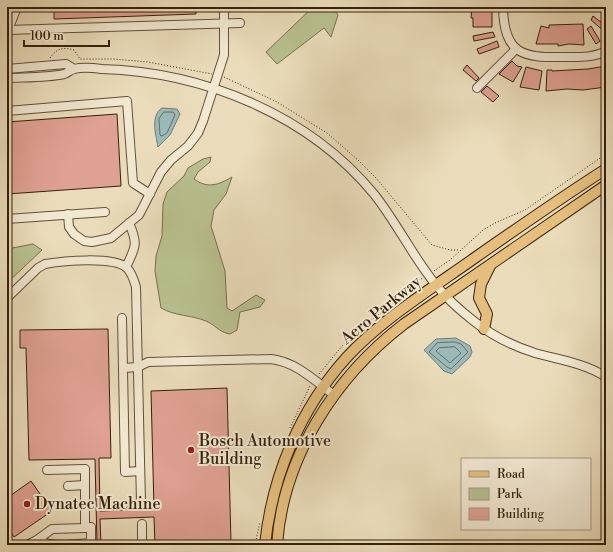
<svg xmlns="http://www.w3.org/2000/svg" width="613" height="552" font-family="'Libre Bodoni',serif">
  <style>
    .green { fill: #b8c08f; stroke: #76704e }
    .water { fill: #9bb9b9; stroke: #727c74 }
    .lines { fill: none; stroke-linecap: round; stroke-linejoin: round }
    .shore { stroke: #686d63; stroke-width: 1 }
    .building { fill: #dfa192; stroke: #34210d }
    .minor-casing { stroke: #625038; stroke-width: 10 }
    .major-casing { stroke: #34210d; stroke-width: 12 }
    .path { stroke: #34210d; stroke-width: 1; stroke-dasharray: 1 2; stroke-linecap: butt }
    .minor { stroke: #f1e8d2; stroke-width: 8 }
    .major { stroke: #e5be7d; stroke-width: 10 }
    .poi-dot { fill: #8f2418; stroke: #f1e8d2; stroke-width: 1.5 }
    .labels { text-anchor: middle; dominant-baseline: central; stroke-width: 4; stroke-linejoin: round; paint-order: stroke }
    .street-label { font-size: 16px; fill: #34210d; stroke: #f1e8d2 }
    .poi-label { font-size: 16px; fill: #34210d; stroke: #f1e8d2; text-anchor: start }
  </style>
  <rect width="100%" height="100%" fill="#eadcba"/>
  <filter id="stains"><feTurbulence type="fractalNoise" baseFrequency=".005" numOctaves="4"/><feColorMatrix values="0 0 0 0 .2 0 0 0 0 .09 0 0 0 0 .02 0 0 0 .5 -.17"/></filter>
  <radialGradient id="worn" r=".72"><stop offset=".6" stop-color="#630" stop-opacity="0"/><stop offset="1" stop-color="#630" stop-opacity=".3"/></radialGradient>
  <g class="green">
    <path d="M313 7H332L338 15 331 37 324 28 277 64 266 52Z"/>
    <path d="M211 157 210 162 198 172 194 179C208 189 218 185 232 177L226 194 214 210 211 226 225 271 227 308 232 311 256 295 265 300 260 307 240 312 237 330 230 334C218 332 216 325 206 321 191 315 175 316 161 308L155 271 156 256 162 236 163 204 167 192 184 176 188 168 203 159Z"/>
    <path d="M33 244 42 250 7 283V249Z"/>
  </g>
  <g class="water">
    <path d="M162 108 177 109 180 114 170 135 158 147C156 135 150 116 162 108Z"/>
    <path d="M456 338 470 346 472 352 470 357 452 374 444 371 424 350 436 339Z"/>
  </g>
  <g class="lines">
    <g class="shore">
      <path d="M164 112H173L175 115 167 133 162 136 160 135 159 119Z"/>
      <path d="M455 342 461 344 468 352 451 369 447 367 429 352 437 343Z"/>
      <path d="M455 347 461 353 450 363 436 351 439 348Z"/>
    </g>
  </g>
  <g class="building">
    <path d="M54 7H196V14L54 19Z"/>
    <path d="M472 7H492V27H473V18H471Z"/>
    <path d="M593 16 606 26V33L591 20Z"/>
    <path d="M583 24 584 45 569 44 558 46V44H536L541 26 549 28V25Z"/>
    <path d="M591 26 600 41 596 44 587 29Z"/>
    <path d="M493 32 495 37 474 41 473 36Z"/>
    <path d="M497 41 499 47 479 54 477 49Z"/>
    <path d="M512 61 517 66 522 67 513 82 499 74Z"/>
    <path d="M467 65 479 78 476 81 463 70Z"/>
    <path d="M606 66V87L583 90 567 89 546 91 547 70H552V71L588 69Z"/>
    <path d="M526 67 542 71 539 90 520 87Z"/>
    <path d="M487 86 499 96 493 102 481 92Z"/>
    <path d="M117 114 121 186 7 194V122Z"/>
    <path d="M108 329 111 458H99L100 511 154 509 151 391 227 388 231 543 155 545 154 517 100 519 101 545H97L95 459 29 460 26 348H20V330Z"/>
    <path d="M31 481 52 511 14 537 7 527V498Z"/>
  </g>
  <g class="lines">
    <defs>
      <g id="minor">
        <path d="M503 7C504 54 522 58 564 57 579 57 593 58 606 51"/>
        <path d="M7 30 240 23"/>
        <path d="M8 30 17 7"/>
        <path d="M7 69 66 64 74 69"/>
        <path d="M7 78C25 77 46 78 64 74 68 73 70 70 74 69 82 67 94 68 102 69 203 72 308 114 374 194 397 223 413 257 436 285 447 299 462 312 475 322 494 337 513 346 535 353 560 360 584 363 606 377"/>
        <path d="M477 88 516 49"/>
        <path d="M7 111 127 101 133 183 150 194"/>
        <path d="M68 214 69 227 74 234 84 241 92 242 111 238 139 215 161 172 171 160 188 146 198 133 203 121 224 55V7"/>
        <path d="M7 219 105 212"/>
        <path d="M126 267C136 247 138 243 129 223"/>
        <path d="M7 298 38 268 45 264C62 261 114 256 127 268 132 273 134 280 136 287L141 503"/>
        <path d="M122 318 125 472 140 471"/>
        <path d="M123 368 138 367 148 362 271 359C296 362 314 380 334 395"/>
        <path d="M68 486 85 485"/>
        <path d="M37 540C52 548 74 544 91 543V527L85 528"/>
        <path d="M27 545 37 540 52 529 85 528V469L47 470"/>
        <path d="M142 545V524"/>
      </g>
      <g id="major">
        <path d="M484 329 487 314 479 298 481 284 490 266"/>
        <path d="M265 545C272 476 300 409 347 357 382 319 434 287 476 257 519 227 562 197 606 169"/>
        <path d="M277 545C283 457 335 377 404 324L606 185"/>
      </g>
    </defs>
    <use href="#minor" class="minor-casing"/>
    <use href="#major" class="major-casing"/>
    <g class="path">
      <path d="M50 58C57 48 63 47 74 50L80 59H113L148 62 212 74"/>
      <path d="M224 77 277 102 327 133 358 160 376 178 432 245 450 250H460"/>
      <path d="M434 271 450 260 483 230 497 222 525 210 606 154"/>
      <path d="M319 374 342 346 362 327 402 297 411 284 423 278"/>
      <path d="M290 428 310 386"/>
      <path d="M255 545 260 522"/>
    </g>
    <use href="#minor" class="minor"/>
    <use href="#major" class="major"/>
  </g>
  <g class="poi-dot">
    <circle cx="191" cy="450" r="4"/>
    <circle cx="27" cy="504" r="4"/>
  </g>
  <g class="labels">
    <g class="street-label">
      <text transform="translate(381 310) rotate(-39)">Aero Parkway</text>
    </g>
    <g class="poi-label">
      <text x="199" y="441">Bosch Automotive<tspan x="199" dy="18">Building</tspan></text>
      <text x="35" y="504">Dynatec Machine</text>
    </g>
  </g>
  <rect width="613" height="552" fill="none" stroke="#eadcba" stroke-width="24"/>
  <rect x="8" y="8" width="597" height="536" fill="none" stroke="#34210d" stroke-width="2"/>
  <rect x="12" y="12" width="589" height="528" fill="none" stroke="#34210d"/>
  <rect x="461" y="458" width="130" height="72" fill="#f1e8d2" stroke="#a59883"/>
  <rect x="469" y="471" width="20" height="6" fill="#e5be7d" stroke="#a59883"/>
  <text x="497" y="478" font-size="12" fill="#34210d">Road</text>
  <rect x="469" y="488" width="20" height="12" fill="#b8c08f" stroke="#a59883"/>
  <text x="497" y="498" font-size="12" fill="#34210d">Park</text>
  <rect x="469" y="508" width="20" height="12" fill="#dfa192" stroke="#a59883"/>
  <text x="497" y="518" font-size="12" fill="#34210d">Building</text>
  <path d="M24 40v6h85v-6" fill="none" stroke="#34210d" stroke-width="2"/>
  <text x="30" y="40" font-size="12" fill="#34210d" stroke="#f1e8d2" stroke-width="3" paint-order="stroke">100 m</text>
  <rect width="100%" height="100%" filter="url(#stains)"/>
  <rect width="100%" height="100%" fill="url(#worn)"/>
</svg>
